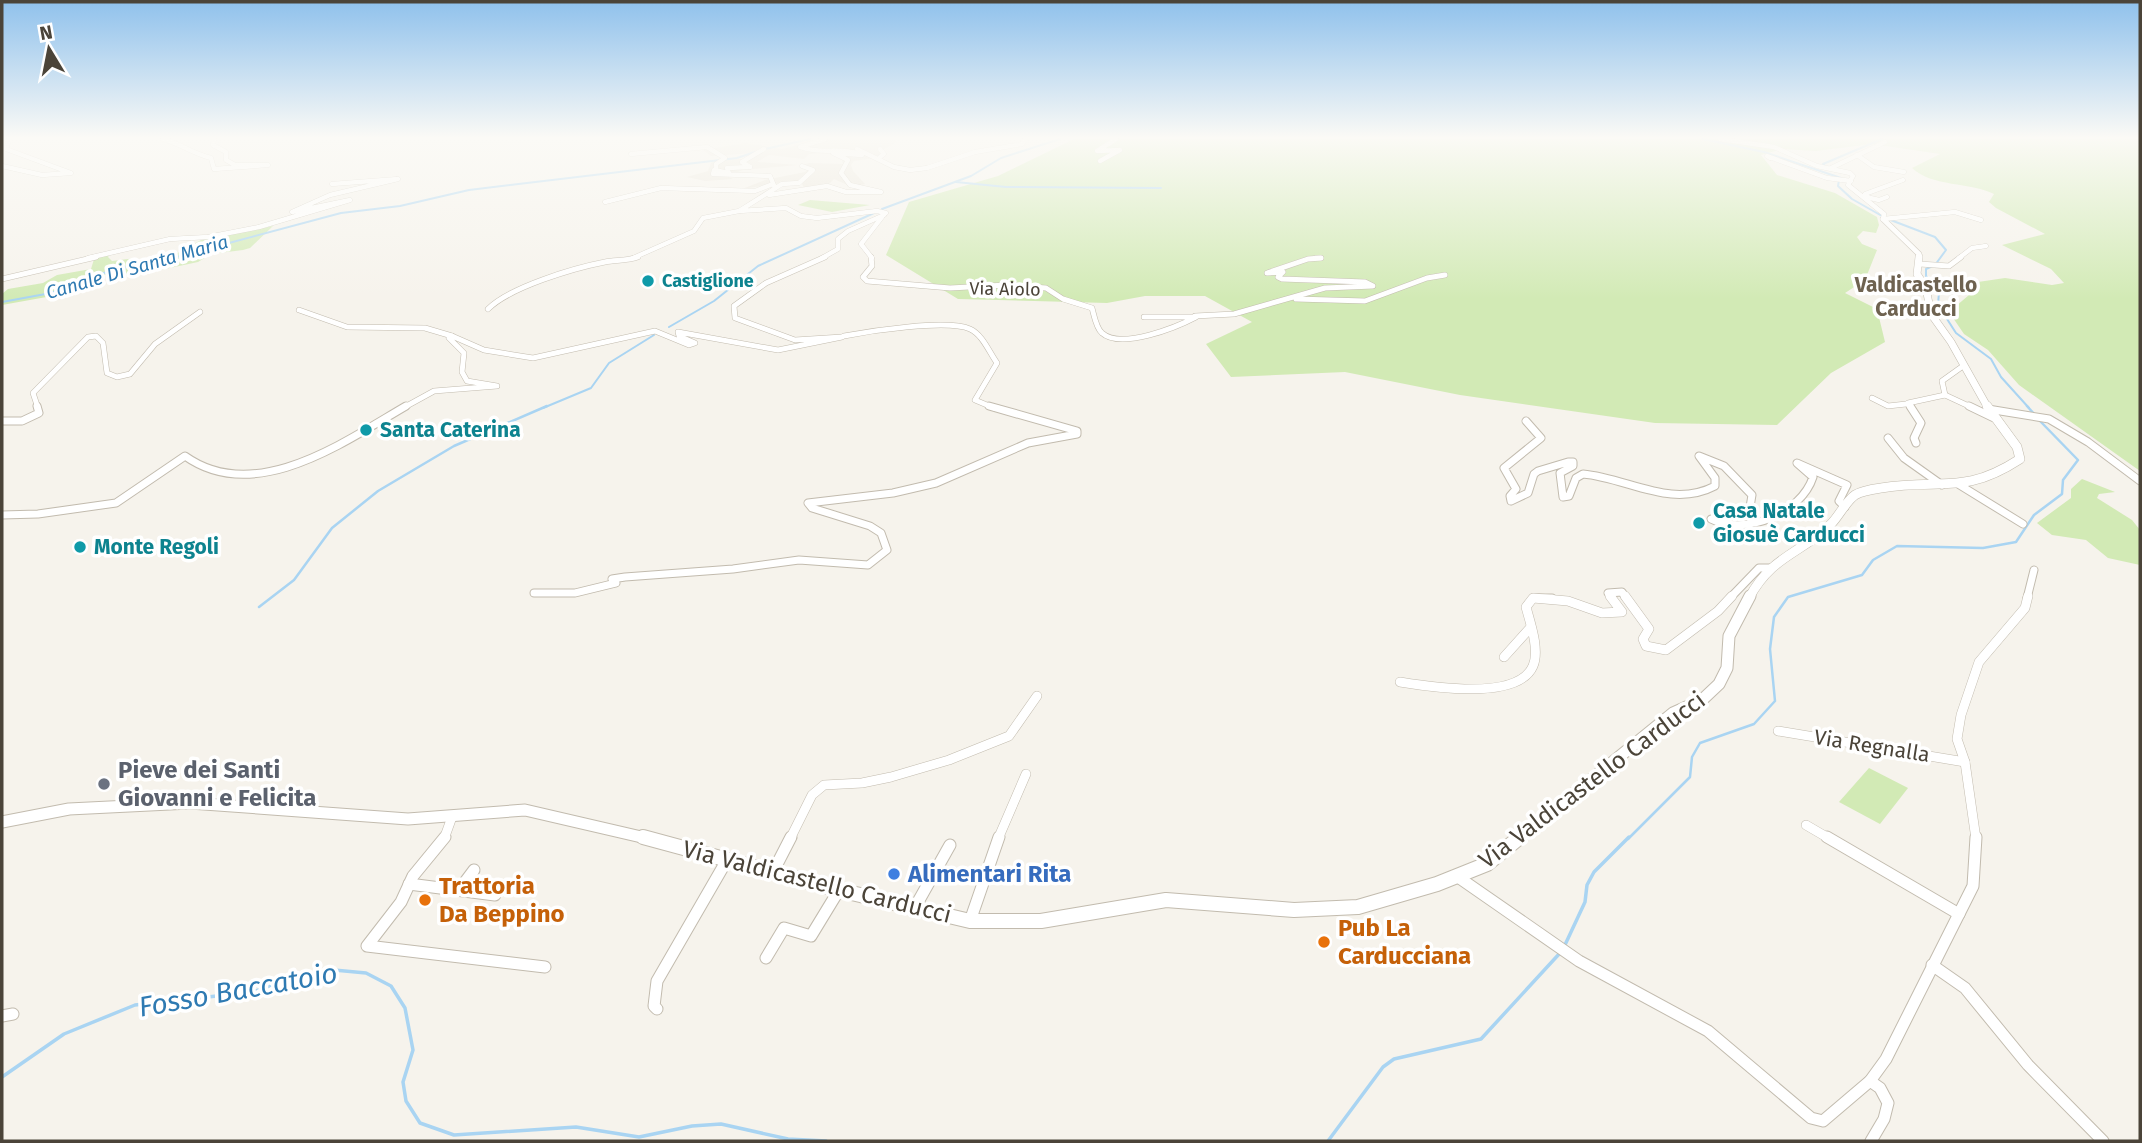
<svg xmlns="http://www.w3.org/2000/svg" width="2142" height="1143" font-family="'Fira Sans',sans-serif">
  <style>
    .residential { fill: #eae5da }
    .green { fill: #d2eab5 }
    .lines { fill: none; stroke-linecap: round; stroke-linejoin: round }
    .stream-far2 { stroke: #a9d4f2; stroke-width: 2 }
    .stream-far1 { stroke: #a9d4f2; stroke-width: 2.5 }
    .stream { stroke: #a9d4f2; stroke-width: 3.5 }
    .minor-far4-casing { stroke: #c2bbae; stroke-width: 5 }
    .minor-far3-casing { stroke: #c2bbae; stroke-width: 6 }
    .minor-far2-casing { stroke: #c2bbae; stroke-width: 9 }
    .minor-far1-casing { stroke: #c2bbae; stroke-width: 10 }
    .minor-casing { stroke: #c2bbae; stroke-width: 13 }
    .tertiary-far4-casing { stroke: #c2bbae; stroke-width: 6 }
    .tertiary-far3-casing { stroke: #c2bbae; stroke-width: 8 }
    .tertiary-far2-casing { stroke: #c2bbae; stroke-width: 10 }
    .tertiary-far1-casing { stroke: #c2bbae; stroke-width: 13 }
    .tertiary-casing { stroke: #c2bbae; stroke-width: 16 }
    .minor-far4 { stroke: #fff; stroke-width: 4.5 }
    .minor-far3 { stroke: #fff; stroke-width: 5 }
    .minor-far2 { stroke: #fff; stroke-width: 7 }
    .minor-far1 { stroke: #fff; stroke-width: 9 }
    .minor { stroke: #fff; stroke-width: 11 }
    .tertiary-far4 { stroke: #fff; stroke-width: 5 }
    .tertiary-far3 { stroke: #fff; stroke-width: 7 }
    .tertiary-far2 { stroke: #fff; stroke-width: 9 }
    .tertiary-far1 { stroke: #fff; stroke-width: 11 }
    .tertiary { stroke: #fff; stroke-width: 14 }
    .culture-dot { fill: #0f9aa8; stroke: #fff; stroke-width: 2.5 }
    .worship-dot { fill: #6b7280; stroke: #fff; stroke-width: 2.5 }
    .shop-dot { fill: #3f7fe0; stroke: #fff; stroke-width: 2.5 }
    .food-dot { fill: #e8710a; stroke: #fff; stroke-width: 2.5 }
    .labels { text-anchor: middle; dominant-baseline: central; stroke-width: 7; stroke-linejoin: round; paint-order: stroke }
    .far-culture-label { font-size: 18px; font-weight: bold; fill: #0d838f; stroke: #fff; text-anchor: start }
    .far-street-label { font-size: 18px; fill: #4b4439; stroke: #fff }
    .far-water-label { font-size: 19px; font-style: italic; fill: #2e7ab2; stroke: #fff }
    .far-quarter-label { font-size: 21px; font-weight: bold; fill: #6e6250; stroke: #fff }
    .culture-label { font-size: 21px; font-weight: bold; fill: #0d838f; stroke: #fff; text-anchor: start }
    .street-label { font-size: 21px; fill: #4b4439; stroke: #fff }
    .near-worship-label { font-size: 24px; font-weight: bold; fill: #5b616d; stroke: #fff; text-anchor: start }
    .near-street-label { font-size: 24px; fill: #4b4439; stroke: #fff }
    .near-shop-label { font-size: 24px; font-weight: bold; fill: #366cbe; stroke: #fff; text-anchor: start }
    .near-food-label { font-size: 24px; font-weight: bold; fill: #c56008; stroke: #fff; text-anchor: start }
    .near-water-label { font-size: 28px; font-style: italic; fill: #2e7ab2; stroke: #fff }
  </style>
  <rect width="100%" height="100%" fill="#f6f3ec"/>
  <path class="residential" d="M820 139H893L896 142 883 150 887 154 883 157 854 161 851 165 853 171 865 184 852 187 834 179 829 184 804 189 802 183 788 182 742 189 765 180 805 172 809 169 802 165 809 163 843 164 841 156 829 153 809 154 804 159 769 155 757 162 798 165 743 170 727 176 733 179 705 181 687 177 708 171 711 163 718 159H744L753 153 711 156 703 150 745 143 782 149Z"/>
  <g class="green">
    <path d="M1074 139H2140V471L2019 385 1988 350 1964 334 1949 312 1969 295 1978 282 2005 278 2052 285 2064 283 2051 269 2002 245 2045 234 1996 208 1989 202 1994 194C1970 182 1932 187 1912 168L1940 154 1872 144 1816 151 1783 149 1761 155 1777 175 1835 193 1877 217 1879 225 1876 233 1863 231 1857 237 1862 244 1877 250 1865 280 1845 293 1877 309 1885 342 1831 373 1777 425 1655 423 1460 395 1345 372 1231 377 1206 344 1252 322 1205 296H1145L1107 303 958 299 886 255 909 202 998 176Z"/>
    <path d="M810 200 870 205 832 212 798 205Z"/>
    <path d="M273 226 250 248 243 250 211 254 198 262 132 276 105 275 72 283 87 285 80 291 2 305V294L8 289 43 283 57 275 91 269 95 256 111 253 108 257 112 261 136 258 140 262 172 256 201 240Z"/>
    <path d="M2082 479 2115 492 2099 494 2097 498 2132 520 2140 530V565L2108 558 2086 540 2052 535 2037 523 2071 498V489Z"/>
    <path d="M1869 768 1908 788 1880 824 1839 802Z"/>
  </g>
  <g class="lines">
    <g class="stream-far2">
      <path d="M1703 139 1764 152 1841 178"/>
      <path d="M765 149 810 139"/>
      <path d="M1826 167 1823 164 1882 139"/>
      <path d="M1839 180 1838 186 1852 199 1882 216"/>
      <path d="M956 182 1006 187 1161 188"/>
      <path d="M882 209 971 176 1001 158 1060 139"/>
      <path d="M1888 219 1935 237 1946 250 1935 265 1926 269V276L1939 292 1938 305 1956 333 1991 359 2001 377 2029 408"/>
      <path d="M2 302 51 293 112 270 173 258 341 213 400 206 469 190 737 158 755 152"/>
      <path d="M669 327 714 301 758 266 874 213"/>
      <path d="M543 408 591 388 609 363 654 335"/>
    </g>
    <g class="stream-far1">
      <path d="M2027 406 2036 416"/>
      <path d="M259 607 294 580 332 528 378 491 454 446 547 406"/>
      <path d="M1628 839 1690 777 1692 757 1700 743 1754 724 1775 701 1770 649 1774 617 1788 597 1862 575 1873 560 1897 546 1983 548 2016 542 2034 515 2062 494 2063 480 2078 460 2040 421"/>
    </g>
    <g class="stream">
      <path d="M1564 947 1585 902 1587 885 1594 872 1629 837"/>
      <path d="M2 1077 64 1034 135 1005 253 992 297 976 334 970 366 973 391 986 405 1008 413 1050 403 1082 406 1101 420 1123 454 1135 576 1127 639 1137 692 1126 721 1124 788 1139 826 1141"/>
      <path d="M1328 1141 1383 1067 1394 1059 1481 1039 1560 953"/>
    </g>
    <defs>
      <g id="minor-far4">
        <path d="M163 139C181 144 192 153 211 158L214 169 268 165H235L226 160V152L213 145 214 139"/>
        <path d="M1720 139 1774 147 1817 166 1850 173 1853 176 1848 185 1884 214 1883 219 1955 212 1981 220"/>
        <path d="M857 149 894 167 910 170 927 168 975 152 1022 144 1025 139"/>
        <path d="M880 149 884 154 880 157"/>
        <path d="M631 154 707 147 725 158 716 164V170"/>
        <path d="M1857 155 1874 167 1904 172"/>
        <path d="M1770 158 1767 156 1827 178 1851 181"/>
        <path d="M1100 161 1120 150 1097 151 1116 139"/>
        <path d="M2 166 42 175 71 173 6 149 9 139"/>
        <path d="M802 166 813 170 799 183 782 184 739 211 786 208 801 216 817 218 877 211 886 213"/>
        <path d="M750 167 727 168 729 173 714 170 713 174 770 176 775 188"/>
        <path d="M750 167 742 162 764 149"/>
        <path d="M1831 168 1885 142"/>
        <path d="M769 195 827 186 846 192H881L850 185 841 173 848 160 833 153 862 155C842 146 820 155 800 147L825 139"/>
        <path d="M1866 197 1879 200 1887 197"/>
        <path d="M1868 197 1865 194 1903 180"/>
        <path d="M605 202 661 188 755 191 773 184"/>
        <path d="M88 258 170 239 208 237 259 227 350 200 292 212 330 195 398 179 332 184"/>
        <path d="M633 258 694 231 703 218 739 211"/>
        <path d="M822 258 838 249V239L848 231 884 215"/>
        <path d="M872 258 861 244 882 217"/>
        <path d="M1315 258H1321"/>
        <path d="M1959 258 1972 248 1986 246"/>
      </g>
      <g id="minor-far3">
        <path d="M871 257 872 266 863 277 867 281 950 288 1007 285 1046 288 1063 299 1092 308C1094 315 1096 328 1102 333 1121 350 1177 327 1196 317H1144"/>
        <path d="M1920 264 1949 266 1961 257"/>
        <path d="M2 279 96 257"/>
        <path d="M1296 299 1365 301 1427 278 1445 275"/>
        <path d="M488 309C510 287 574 268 605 262 616 260 627 261 638 257"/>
        <path d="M299 310 347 327 425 328 452 336"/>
        <path d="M1195 316 1234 314 1325 288 1373 286 1365 282 1282 279 1278 277 1283 272 1267 273 1308 259 1321 258"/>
        <path d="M844 336C870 331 947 319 970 329 983 335 989 352 997 363L975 400 994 408"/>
        <path d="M1945 395 1942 381 1963 366"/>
        <path d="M1872 398 1888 406 1906 404"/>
        <path d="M38 408 33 393 88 337 96 336 103 343 107 373 117 377 130 374 155 344 200 312"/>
        <path d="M403 408 434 391 497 386 467 381 462 372 464 353 449 338 452 336 484 350 533 358 655 331 689 345 695 343 679 336 678 332 778 350 842 337 795 340 735 318 734 306 766 283 825 257"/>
        <path d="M1911 408 1908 403 1945 395 1973 408"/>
      </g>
      <g id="minor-far2">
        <path d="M1910 406 1921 423 1914 438 1916 443"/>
        <path d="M1969 406 1994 418"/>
        <path d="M1988 409 2049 419 2088 442 2140 481"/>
        <path d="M2 421H22L39 413 37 406"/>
        <path d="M1526 421 1541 438 1504 468 1516 489 1510 496 1511 501 1528 493 1534 474 1538 471 1568 462H1573V466L1560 473 1563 497 1569 496 1576 478 1583 474C1628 478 1671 509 1715 486V478L1699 456 1724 466 1752 495 1750 507 1711 519C1745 536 1801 514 1813 477L1797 463 1847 485 1839 501 1845 507"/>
        <path d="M1888 438 1904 458 1942 485"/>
        <path d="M1958 484 2023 524"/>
        <path d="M2 515 38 514 116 503 185 456C255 506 344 442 406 406"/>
        <path d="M534 593H575L616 583 612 579 625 577 733 569 799 560 868 565 887 550 881 533 870 526 812 508 808 503 893 493 936 483 1028 443 1077 434V431L989 406"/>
        <path d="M1533 598H1552"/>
        <path d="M1612 598 1608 593 1622 592 1626 598"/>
        <path d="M1730 598 1759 568H1770"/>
        <path d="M2027 598 2034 570"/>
      </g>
      <g id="minor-far1">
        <path d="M1625 596 1649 629 1643 639 1646 646 1666 650 1718 611 1732 596"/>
        <path d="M1504 657 1531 627"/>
        <path d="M1400 682C1430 687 1518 701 1533 666 1540 650 1530 622 1526 607L1533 598 1568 601 1602 613 1622 612 1610 596"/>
        <path d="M1778 731 1965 762"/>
        <path d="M1806 825 1830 839"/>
        <path d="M444 839 452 817"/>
        <path d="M790 839 812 795 824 785 862 783 891 777 949 760 1009 736 1037 696"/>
        <path d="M998 839 1026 774"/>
        <path d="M1976 839 1965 762 1957 739 1961 715 1979 662 2025 608 2028 596"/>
      </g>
      <g id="minor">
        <path d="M445 837 413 876 401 902 367 946 545 967"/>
        <path d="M1827 837 1959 914"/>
        <path d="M773 872 791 837"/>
        <path d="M1458 877 1579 961 1708 1031 1811 1118 1823 1121 1870 1081 1886 1059 1973 886 1976 837"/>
        <path d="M409 884 495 895"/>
        <path d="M459 890 474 870"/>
        <path d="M914 909 950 845"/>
        <path d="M970 921 999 837"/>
        <path d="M766 958 784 928 811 936 839 890"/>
        <path d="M1932 965 1965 988 2028 1065 2103 1141"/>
        <path d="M657 1009 654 1006 657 981 727 860"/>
        <path d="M2 1016 13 1014"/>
        <path d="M1870 1081 1880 1088 1888 1103 1884 1119 1871 1141"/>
      </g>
      <path id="tertiary-far4" d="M1883 219 1919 254V258"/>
      <path id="tertiary-far3" d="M1919 257 1917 274 1926 288 1931 314 1951 342 1988 408"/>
      <path id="tertiary-far2" d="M1749 598C1772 555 1801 554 1831 524 1839 516 1846 501 1855 495 1861 491 1874 489 1881 488 1941 478 1963 496 2020 459L2017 447 1987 406"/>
      <g id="tertiary-far1">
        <path d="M2 822 69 809 190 803 408 819 525 810 650 839"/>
        <path d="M1518 839 1673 713 1702 700 1719 684 1727 668 1729 636 1750 596"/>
      </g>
      <path id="tertiary" d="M643 837 839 890 970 921H1041L1166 900 1294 910 1358 907 1437 884 1487 864 1520 837"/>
    </defs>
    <use href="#minor-far4" class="minor-far4-casing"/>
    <use href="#minor-far3" class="minor-far3-casing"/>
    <use href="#minor-far2" class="minor-far2-casing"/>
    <use href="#minor-far1" class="minor-far1-casing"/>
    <use href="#minor" class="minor-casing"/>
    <use href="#tertiary-far4" class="tertiary-far4-casing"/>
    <use href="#tertiary-far3" class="tertiary-far3-casing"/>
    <use href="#tertiary-far2" class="tertiary-far2-casing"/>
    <use href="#tertiary-far1" class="tertiary-far1-casing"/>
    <use href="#tertiary" class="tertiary-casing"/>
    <use href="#minor-far4" class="minor-far4"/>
    <use href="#minor-far3" class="minor-far3"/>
    <use href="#minor-far2" class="minor-far2"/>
    <use href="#minor-far1" class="minor-far1"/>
    <use href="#minor" class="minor"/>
    <use href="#tertiary-far4" class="tertiary-far4"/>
    <use href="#tertiary-far3" class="tertiary-far3"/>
    <use href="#tertiary-far2" class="tertiary-far2"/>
    <use href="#tertiary-far1" class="tertiary-far1"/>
    <use href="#tertiary" class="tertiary"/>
  </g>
  <linearGradient id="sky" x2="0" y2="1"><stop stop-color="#8fc1ec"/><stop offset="0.46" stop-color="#fbfaf6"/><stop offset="1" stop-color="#fbfaf6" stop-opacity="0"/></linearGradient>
  <rect width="2142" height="299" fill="url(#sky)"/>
  <g class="culture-dot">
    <circle cx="648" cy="281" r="7"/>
    <circle cx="366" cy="430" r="7"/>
    <circle cx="1699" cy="523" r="7"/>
    <circle cx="80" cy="547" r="7"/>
  </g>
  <circle class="worship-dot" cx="104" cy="784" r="7"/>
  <circle class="shop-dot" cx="894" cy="874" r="7"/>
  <g class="food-dot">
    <circle cx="425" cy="900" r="7"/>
    <circle cx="1324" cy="942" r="7"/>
  </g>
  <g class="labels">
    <g class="far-culture-label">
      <text x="662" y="281">Castiglione</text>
    </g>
    <g class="far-street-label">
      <text transform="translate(1005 289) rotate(1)">Via Aiolo</text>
    </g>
    <g class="far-water-label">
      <text transform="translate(137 267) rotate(-16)">Canale Di Santa Maria</text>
    </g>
    <g class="far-quarter-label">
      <text x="1916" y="285">Valdicastello<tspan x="1916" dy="24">Carducci</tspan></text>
    </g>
    <g class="culture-label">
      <text x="380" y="430">Santa Caterina</text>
      <text x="1713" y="511">Casa Natale<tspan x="1713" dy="24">Giosuè Carducci</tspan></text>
      <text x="94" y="547">Monte Regoli</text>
    </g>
    <g class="street-label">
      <text transform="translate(1872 746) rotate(9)">Via Regnalla</text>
    </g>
    <g class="near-worship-label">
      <text x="118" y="770">Pieve dei Santi<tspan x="118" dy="28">Giovanni e Felicita</tspan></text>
    </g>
    <g class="near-street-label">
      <text transform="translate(1592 780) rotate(-37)">Via Valdicastello Carducci</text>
      <text transform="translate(817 882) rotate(14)">Via Valdicastello Carducci</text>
    </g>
    <g class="near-shop-label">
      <text x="908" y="874">Alimentari Rita</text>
    </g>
    <g class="near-food-label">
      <text x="439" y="886">Trattoria<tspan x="439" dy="28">Da Beppino</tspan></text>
      <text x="1338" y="928">Pub La<tspan x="1338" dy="28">Carducciana</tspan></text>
    </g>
    <g class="near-water-label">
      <text transform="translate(238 990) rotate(-10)">Fosso Baccatoio</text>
    </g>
  </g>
  <rect width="2142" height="1143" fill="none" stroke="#4b4439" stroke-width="7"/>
  <g transform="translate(49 49) rotate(350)" stroke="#ffffff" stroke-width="5" paint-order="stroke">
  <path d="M0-5L12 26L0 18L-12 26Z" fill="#4b4439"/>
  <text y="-10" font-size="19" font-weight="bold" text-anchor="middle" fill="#4b4439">N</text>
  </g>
</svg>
